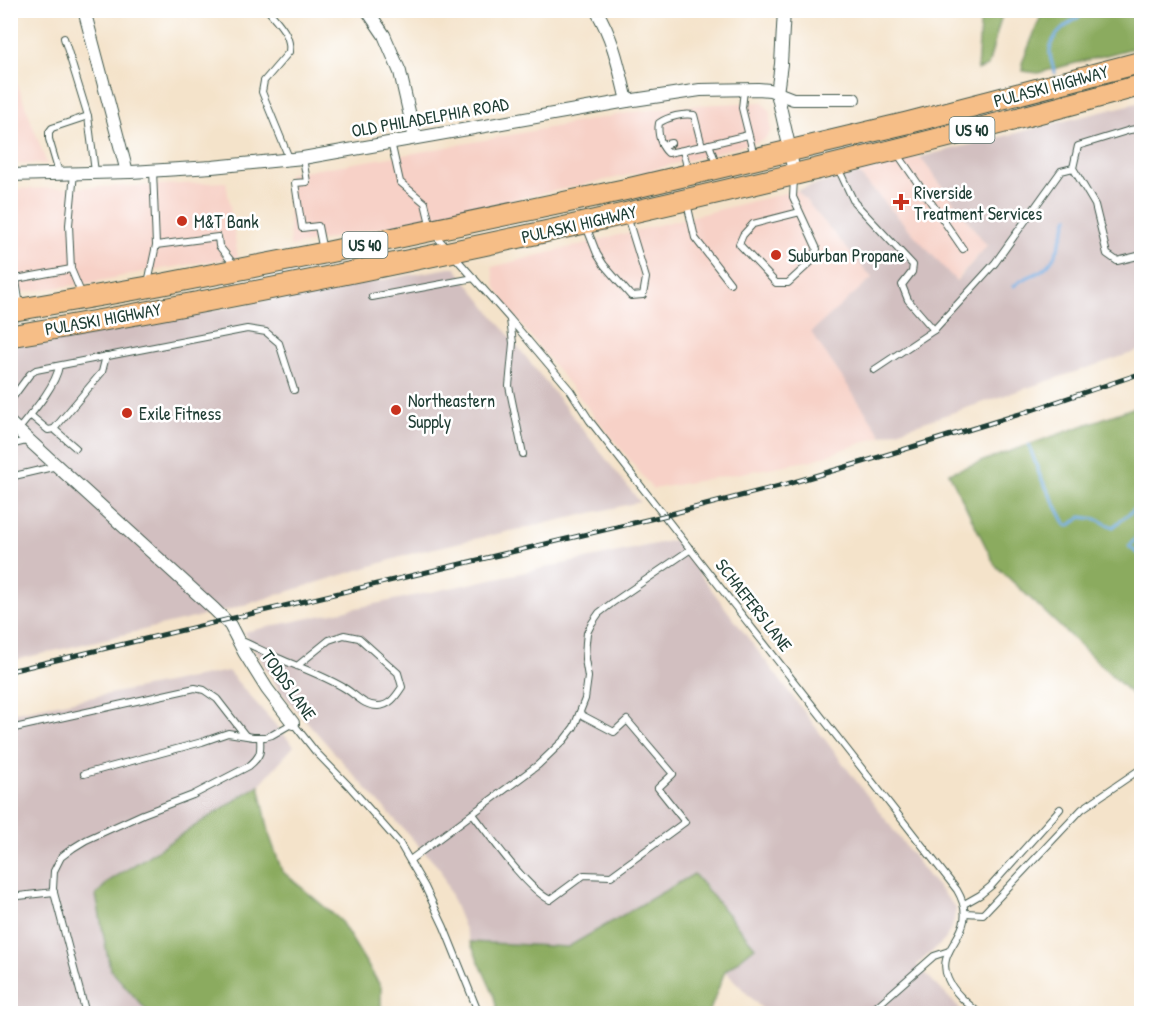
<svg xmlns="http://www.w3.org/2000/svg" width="1152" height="1024" font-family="'Patrick Hand',sans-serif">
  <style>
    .built { fill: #f7d1c7 }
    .industrial { fill: #d2bfc0 }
    .forest { fill: #8bab5f; stroke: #55744a; stroke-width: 1.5 }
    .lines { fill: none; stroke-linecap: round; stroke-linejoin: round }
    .stream { stroke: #72ade3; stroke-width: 3 }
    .service-casing { stroke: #3f564a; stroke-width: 8 }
    .minor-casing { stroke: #3f564a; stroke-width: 14 }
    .trunk-casing { stroke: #3f564a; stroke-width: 23 }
    .service { stroke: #fff; stroke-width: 6 }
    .minor { stroke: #fff; stroke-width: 12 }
    .trunk { stroke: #f6be87; stroke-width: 21 }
    .rail-casing { stroke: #1f3d34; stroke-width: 5 }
    .rail { stroke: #fff; stroke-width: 3; stroke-dasharray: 9; stroke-linecap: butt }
    .poi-dot { fill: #c8321e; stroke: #fff; stroke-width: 2 }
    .labels { text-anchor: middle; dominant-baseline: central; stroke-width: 5; stroke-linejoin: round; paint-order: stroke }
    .shield { fill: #fff; stroke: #627771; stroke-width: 1.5 }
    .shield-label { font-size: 16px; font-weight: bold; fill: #1f3d34 }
    .street-label { font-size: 18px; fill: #1f3d34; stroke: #fff }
    .poi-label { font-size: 18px; fill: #1f3d34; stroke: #fff; text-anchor: start }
  </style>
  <rect width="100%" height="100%" fill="#fff"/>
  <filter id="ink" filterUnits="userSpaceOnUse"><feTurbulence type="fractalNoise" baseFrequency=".0167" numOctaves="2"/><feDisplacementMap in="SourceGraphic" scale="12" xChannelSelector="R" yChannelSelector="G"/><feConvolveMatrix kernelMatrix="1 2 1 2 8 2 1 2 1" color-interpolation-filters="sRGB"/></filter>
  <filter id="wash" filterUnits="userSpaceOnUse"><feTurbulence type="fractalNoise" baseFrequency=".008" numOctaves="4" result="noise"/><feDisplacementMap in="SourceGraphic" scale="24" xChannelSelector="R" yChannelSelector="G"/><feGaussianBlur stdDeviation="1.35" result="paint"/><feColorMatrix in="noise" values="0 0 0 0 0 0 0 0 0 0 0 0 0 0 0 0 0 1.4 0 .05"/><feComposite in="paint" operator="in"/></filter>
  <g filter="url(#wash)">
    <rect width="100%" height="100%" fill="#f4e3ca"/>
    <g class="built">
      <path d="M10 67H11L47 164H11Z"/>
      <path d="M762 102 770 111 771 131 764 140 648 171 290 247 288 174 409 154 633 112 698 105Z"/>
      <path d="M920 157 987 246 955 281 858 173Z"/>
      <path d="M226 182 238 257 142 272 90 283 11 294 10 189 139 186Z"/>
      <path d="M797 190 872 278 812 332 882 436 813 460 653 489 511 312 495 286 492 267Z"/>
    </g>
    <g class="industrial">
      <path d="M1141 102V350L882 436 811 332 872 278 797 190 858 173 956 281 987 246 920 157Z"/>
      <path d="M455 267 640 502 417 552 228 610 11 661V346Z"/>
      <path d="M674 540 929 877 956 908 953 924 945 940 917 965 964 1013H766L725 971 754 947 694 874 568 947 470 942 440 869 354 775 279 690 244 632Z"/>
      <path d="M228 671 294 746 259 785 109 881 110 969 149 1013 11 1014V713Z"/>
    </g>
    <g class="forest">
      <path d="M981 11H1003L988 66 977 70Z"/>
      <path d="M1043 11H1131L1132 16 1141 18V46L1038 73 1023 71 1022 63Z"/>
      <path d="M1141 405 1142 696 1139 701 995 565 949 473Z"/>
      <path d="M259 785 270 837 282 871 340 920 381 987V1013H149L110 969 96 895 109 881Z"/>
      <path d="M694 874 755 947 725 971 709 1013H498L493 993 470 942 568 947Z"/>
    </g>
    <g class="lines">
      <g class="stream">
        <path d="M1055 73C1053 66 1049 57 1050 50 1052 31 1075 20 1089 10"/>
        <path d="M1014 286C1022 278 1030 277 1039 272 1058 261 1062 236 1068 217"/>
        <path d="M1029 445 1040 476 1066 525 1069 526 1081 517 1096 519 1113 527 1137 507 1142 506"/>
        <path d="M1142 531 1129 546 1137 553H1142"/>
      </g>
    </g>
  </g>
  <g filter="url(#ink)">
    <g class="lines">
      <defs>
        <g id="service">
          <path d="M268 10C278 23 292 35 289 52L264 81 262 92 289 158"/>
          <path d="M64 38 88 116 95 172"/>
          <path d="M744 90 742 108 754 156"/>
          <path d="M1142 128 1130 130 1078 146 1073 168 1095 205 1107 254 1117 261 1142 255"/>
          <path d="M391 142 400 182 425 203 432 232 447 248"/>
          <path d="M709 144 716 163"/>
          <path d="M662 145 671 143"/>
          <path d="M702 146 748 135"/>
          <path d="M683 150 702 146 694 115C683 113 668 117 659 123 657 133 661 147 668 153L683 150 688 171"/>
          <path d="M897 153 963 249"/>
          <path d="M303 158 307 182 295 183 302 228 318 226 323 251"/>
          <path d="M838 168 854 202 913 265 912 272 902 285 908 300 934 330 995 263 1061 171 1073 168"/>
          <path d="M59 173 49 139V132L52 128 88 116"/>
          <path d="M74 173 69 225 71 269 82 295"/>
          <path d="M794 179 793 197 817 249 812 261 788 283H776L739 244 743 235 753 224 800 212"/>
          <path d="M687 203 695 238 730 283"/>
          <path d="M586 226 597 254 604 265 631 296 643 295 646 278 627 216"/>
          <path d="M10 242 20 306"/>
          <path d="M156 245 218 237 219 246 236 267"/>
          <path d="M454 256 510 319 570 390 590 421 957 890C983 934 933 945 948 979 954 993 968 1004 980 1014"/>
          <path d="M16 279 71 269"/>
          <path d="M148 283 156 245 153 170"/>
          <path d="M372 297 474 278"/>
          <path d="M510 320 513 343 509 386 523 454"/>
          <path d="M874 370 934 330"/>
          <path d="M10 401 30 374 36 370 247 329 266 332 279 343 294 390"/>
          <path d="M30 415 48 430 54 429 102 372 106 356"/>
          <path d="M54 429 76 448"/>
          <path d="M18 430C31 414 56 386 59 366"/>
          <path d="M10 445 30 440"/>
          <path d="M10 477 57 466"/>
          <path d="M240 640C253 646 265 652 278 658 301 668 325 676 346 689 357 696 364 706 378 706 390 706 396 696 402 687L398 673 359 638 344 635 329 640 297 666"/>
          <path d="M10 729 195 688 204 690 217 699 245 735"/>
          <path d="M84 774 202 742 228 733 253 737H265L272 735 293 723 315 751 350 787 400 844 425 887 444 927 479 1014"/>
          <path d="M473 814C491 837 525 887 550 900L584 875 611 876 685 822 658 788 673 774 627 720 614 732 580 714"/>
          <path d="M410 860 538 765 564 740 574 727 585 699 588 677 585 659 586 642 587 633 592 623 599 613 612 603 691 549"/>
          <path d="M10 897 54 892"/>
          <path d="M964 904 980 895 991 886 1060 809"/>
          <path d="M965 913 983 914 1082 809 1142 768"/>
          <path d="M86 1014 53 889 54 871 61 857 73 848 86 840 143 814 193 795 249 766C261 756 261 752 260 737"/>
          <path d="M868 1014 934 956 949 951"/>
        </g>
        <g id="minor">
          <path d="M84 10 127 172"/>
          <path d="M367 10 384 35 400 72 415 138"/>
          <path d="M596 10C614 40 619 68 627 101"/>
          <path d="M784 10 781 64 777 93 790 150 794 175"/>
          <path d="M10 175 131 172 212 167 303 158 627 101 700 90 758 89 770 90 793 99H854"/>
          <path d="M10 423 214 609 230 625 244 652 267 689 293 723"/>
        </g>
        <g id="trunk">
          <path d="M10 311 148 287 324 253 628 189 907 123 1142 62"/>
          <path d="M10 336C192 306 373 269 553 230 751 186 947 139 1142 85"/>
        </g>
      </defs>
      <use href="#service" class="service-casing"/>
      <use href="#minor" class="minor-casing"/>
      <use href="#trunk" class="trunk-casing"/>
      <use href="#service" class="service"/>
      <use href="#minor" class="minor"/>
      <use href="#trunk" class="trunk"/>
      <defs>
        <path id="rail" d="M10 671 663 516 787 484 863 462 1020 414 1142 373"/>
      </defs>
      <use href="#rail" class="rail-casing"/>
      <use href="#rail" class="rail"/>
    </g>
  </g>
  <g class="poi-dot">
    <path d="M898 193h6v6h6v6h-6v6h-6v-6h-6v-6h6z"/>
    <circle cx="182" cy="221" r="6"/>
    <circle cx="776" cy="255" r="6"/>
    <circle cx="396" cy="410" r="6"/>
    <circle cx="127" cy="413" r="6"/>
  </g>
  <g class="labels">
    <g class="shield">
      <rect x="949.5" y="117" width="45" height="26" rx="4.5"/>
      <rect x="342.5" y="232" width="45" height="26" rx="4.5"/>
    </g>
    <g class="shield-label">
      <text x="972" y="130">US 40</text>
      <text x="365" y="245">US 40</text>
    </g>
    <g class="street-label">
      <text transform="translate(1051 86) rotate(-15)">PULASKI HIGHWAY</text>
      <text transform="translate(430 117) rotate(-10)">OLD PHILADELPHIA ROAD</text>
      <text transform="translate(579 224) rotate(-13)">PULASKI HIGHWAY</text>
      <text transform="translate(103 319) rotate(-10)">PULASKI HIGHWAY</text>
      <text transform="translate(754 605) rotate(52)">SCHAEFERS LANE</text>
      <text transform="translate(289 685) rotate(55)">TODDS LANE</text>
    </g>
    <g class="poi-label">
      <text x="914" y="192">Riverside<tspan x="914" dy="21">Treatment Services</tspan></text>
      <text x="194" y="221">M&amp;T Bank</text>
      <text x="788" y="255">Suburban Propane</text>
      <text x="408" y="400">Northeastern<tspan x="408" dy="21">Supply</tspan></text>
      <text x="139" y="413">Exile Fitness</text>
    </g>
  </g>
  <rect width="1152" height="1024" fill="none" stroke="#fff" stroke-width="36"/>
</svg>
